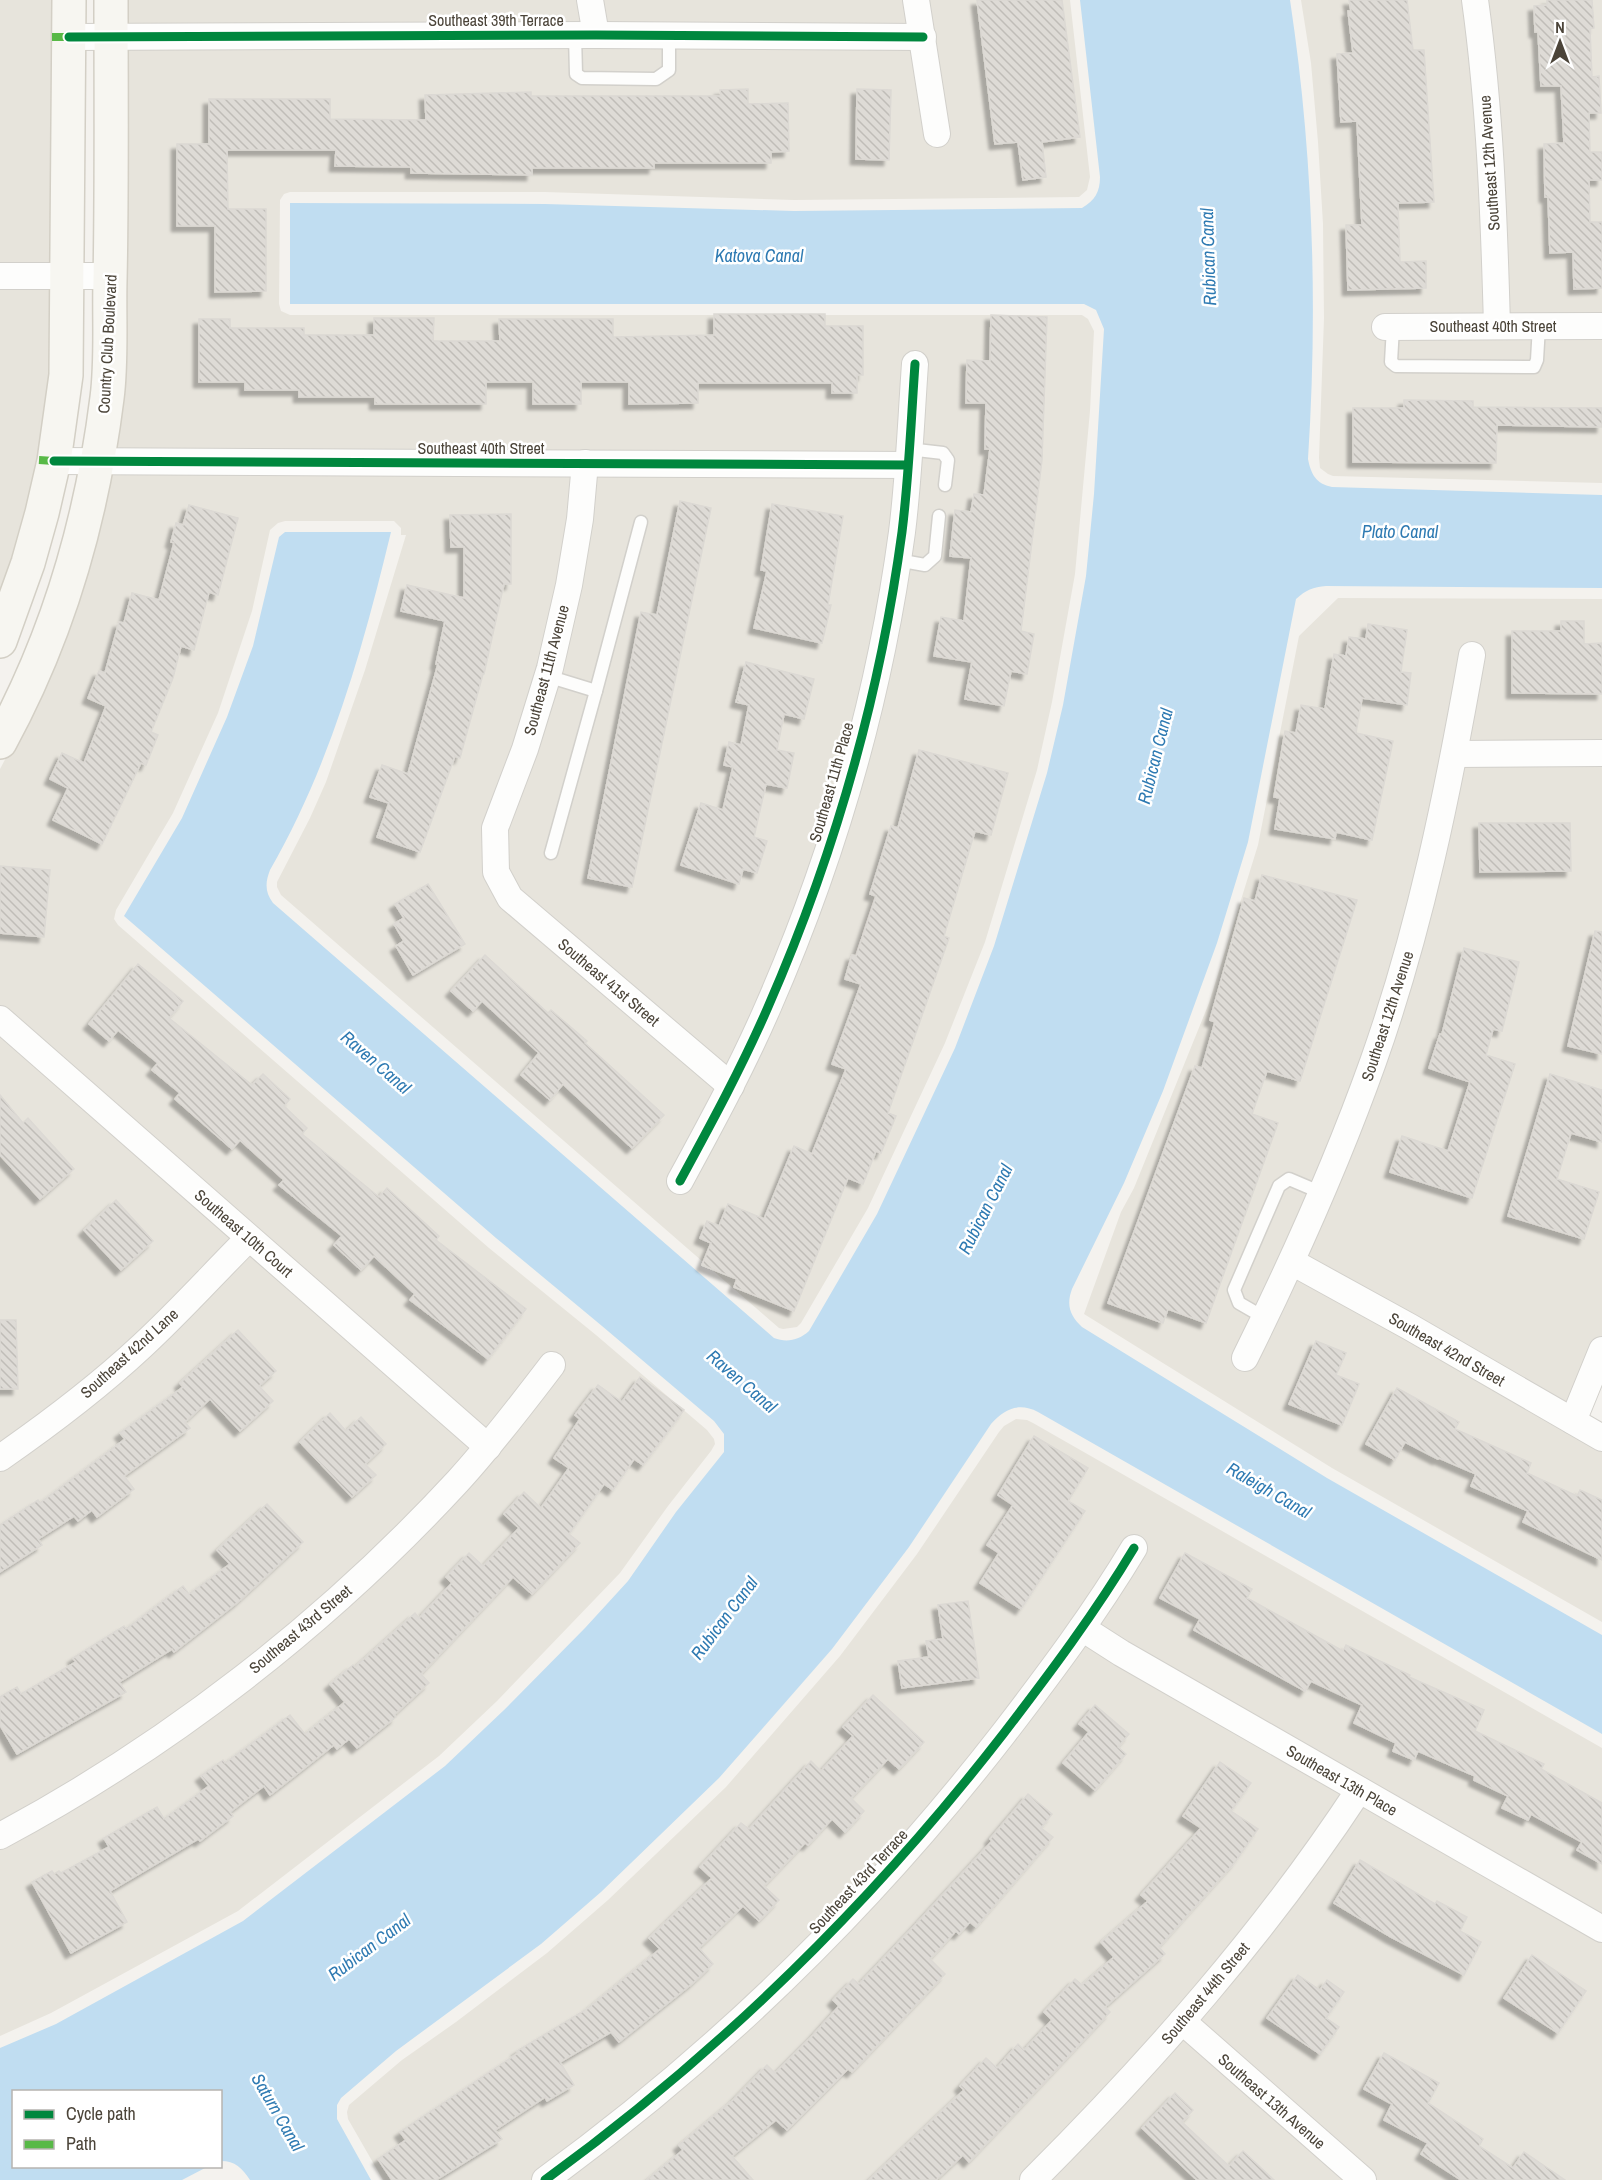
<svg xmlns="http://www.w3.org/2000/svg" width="1602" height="2180" font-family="'Archivo Narrow',sans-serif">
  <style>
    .residential { fill: #e7e4dc }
    .water { fill: #c0ddf1 }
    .building { fill: url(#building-back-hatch); stroke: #dcd9d4; stroke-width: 1.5; filter: url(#shadow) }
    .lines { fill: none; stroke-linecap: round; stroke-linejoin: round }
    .service-casing { stroke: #d2d0cb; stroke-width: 15 }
    .minor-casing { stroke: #d2d0cb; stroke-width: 28 }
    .secondary-casing { stroke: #d3cfc5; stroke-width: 36 }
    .service { stroke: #fdfdfc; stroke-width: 12 }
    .minor { stroke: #fdfdfc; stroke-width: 26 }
    .secondary { stroke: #f7f6f1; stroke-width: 33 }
    .quiet { stroke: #58b947; stroke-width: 8; stroke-dasharray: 15 8; stroke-linecap: butt }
    .cycleway-casing { stroke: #fff; stroke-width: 13 }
    .cycleway { stroke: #00873e; stroke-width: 9 }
    .labels { text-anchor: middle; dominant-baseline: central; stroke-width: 5; stroke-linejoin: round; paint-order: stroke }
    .street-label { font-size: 16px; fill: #4b4439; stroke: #fff }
    .water-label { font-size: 18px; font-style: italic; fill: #2e7ab2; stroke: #fff }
  </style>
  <defs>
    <pattern id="building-back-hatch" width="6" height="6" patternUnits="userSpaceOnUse" patternTransform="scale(1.5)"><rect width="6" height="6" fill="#dedbd6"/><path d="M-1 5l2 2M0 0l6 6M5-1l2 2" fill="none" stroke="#c0bdb8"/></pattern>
    <filter id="shadow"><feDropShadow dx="-5.5" dy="5.5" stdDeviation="1.5" flood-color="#0004"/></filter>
  </defs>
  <rect width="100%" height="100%" fill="#f4f2ee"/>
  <g class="residential">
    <path d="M0 0H57L54 369 42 459 0 608Z"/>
    <path d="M124 0H1070L1090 177 1087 190 1079 197 794 200 545 192H290L284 194 280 200 279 304 281 311 290 315H1082L1088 319 1094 331 1090 411 1075 574 1052 702 1037 770 985 942 945 1043 868 1208 801 1323 797 1327 783 1329 779 1328 281 895 277 887V882L310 818 326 782 365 670 406 535H401V528L394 521H285L278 523 270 530 252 611 218 713 173 813 116 910 114 919 118 925 489 1248 596 1335 707 1430 714 1439 715 1444 711 1451 668 1506 620 1573 497 1701 439 1756 238 1911 51 2013 0 2036V769L16 739 78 592Z"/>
    <path d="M1301 0H1602V483L1333 476 1328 474 1320 468 1319 458 1324 318 1323 224 1318 142 1311 63Z"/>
    <path d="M1338 598 1602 599V1377L1589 1412 1590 1419 1602 1428V1622L1332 1468 1084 1314 1121 1212 1134 1188 1209 1003 1258 845 1299 636Z"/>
    <path d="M1016 1419 1027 1420 1033 1423 1602 1748V2180H383L348 2119 347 2112 349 2105 402 2060 456 2022 547 1953 608 1900 726 1787 840 1656 917 1554 999 1432 1004 1426Z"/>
  </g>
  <path class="water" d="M1080 0H1290C1313 152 1318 305 1308 459 1311 474 1316 484 1332 487L1602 495V588L1326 586C1313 587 1306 590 1296 599L1248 842 1217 943 1163 1091 1124 1183 1072 1289C1066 1305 1070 1316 1082 1327L1327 1478 1602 1635V1734L1038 1412C1019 1402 1004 1409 991 1424L909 1547 832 1649 719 1778 601 1892 541 1944 396 2051 341 2098 337 2105V2119L371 2180H250C242 2168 235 2161 221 2161L220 2092H14V2166L207 2167 182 2180H0V2048L56 2024 243 1921 445 1766 504 1710 585 1628 628 1581 676 1512 724 1452V1434L714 1421 602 1326 496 1238 124 916 182 818 227 717 253 646 279 537 285 532H391C363 648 330 766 270 870 265 883 265 892 273 903L774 1338C787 1343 799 1340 809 1331L877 1214 955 1048 994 946 1047 773 1063 705 1086 576 1094 494 1104 329 1096 310 1084 304H290V203L545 204 794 211 1082 208C1095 200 1100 192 1100 177Z"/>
  <g class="building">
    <path d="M977 0H1062L1080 137 1042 142 1046 177 1023 180 1018 142 995 144Z"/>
    <path d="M1349 0H1407L1413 50H1424L1434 202 1398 203 1400 262 1426 261V288L1348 290 1346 225H1362L1357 121 1341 122 1337 54 1353 53 1348 11H1351Z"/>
    <path d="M1547 0H1592L1594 28 1590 29 1592 77 1599 76 1601 113H1589L1590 152H1602V180H1589L1590 222H1602V288L1574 289 1573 252 1550 253 1548 197H1545L1544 144 1564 143 1561 86H1541L1538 32H1535L1534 6 1547 5Z"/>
    <path d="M748 89V104L788 103 789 151 771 152V163H654V168H532V175L411 173V167L335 166 336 150H227L228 209H266V291L215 292V226H177V144H209V99H330V119L426 120 425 95 531 92V96H721L720 90Z"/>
    <path d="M857 89 891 90 889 160 856 159Z"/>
    <path d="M714 314H825V326H863V375H857V393H832V383H698V403L629 404V382H581V404H533V382H486V404H375V397H299V390H245V382H199V319H230V328H304V335H374V318H434L433 341H500L499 319H613V337L714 335Z"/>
    <path d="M991 315 1047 317 1042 460 1021 631 1034 634 1027 674 1011 671 1004 706 965 699 972 662 934 656 941 617 964 621 971 558 950 556 955 510 971 512 974 494 984 495 990 449H985L986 403H966L967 360 990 361Z"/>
    <path d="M1404 400 1473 401V407L1602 408V427L1497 425 1496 463 1353 462V408H1404Z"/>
    <path d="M680 501 711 508 632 887 588 878 641 612 657 615Z"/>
    <path d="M772 504 843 516 828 605H831L822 643 754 628 767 571 761 570Z"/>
    <path d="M189 505 238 518 218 595 209 592 194 650 181 646 173 678 151 732 158 735 146 765 141 763 102 844 53 820 68 788 50 779 62 753 84 763 106 706 88 698 99 671 105 673 119 622 124 623 132 593 159 600 174 543 171 542 176 523 183 525Z"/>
    <path d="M511 514V584H504L484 674H483L460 758 455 756 420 852 377 837 389 803 370 797 382 765 408 774 438 664H436L445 621 401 611 407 585 464 598V547H451L450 515Z"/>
    <path d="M1561 621H1584V644L1602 643V694L1512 693V631H1561Z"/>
    <path d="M1368 624 1407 630 1401 672 1411 673 1407 705 1362 698 1356 733 1393 741 1372 840 1336 832 1335 839 1275 829 1280 798 1274 797 1285 731 1296 733 1301 705 1325 709 1334 654 1346 656 1349 637 1366 639Z"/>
    <path d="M746 662 814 679 804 719 784 714 777 750 794 753 787 788 766 784 754 837 767 841 757 873 743 869 739 884 681 865 701 803 723 810 733 767 724 765 729 742 741 745 749 705 736 702Z"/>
    <path d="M919 750 1008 773 991 835 975 831 944 936 949 938 888 1113 896 1116 881 1153 876 1151 863 1184 848 1178 794 1311 734 1287 737 1279 702 1265 711 1243 700 1238 707 1221 719 1226 728 1204 764 1219 794 1146 812 1154 846 1069 832 1064 861 984 845 979 852 955 856 956 876 896 870 894 891 826 898 828Z"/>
    <path d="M1479 823H1570L1571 871 1480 872Z"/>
    <path d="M0 866 50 870 44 937 0 933Z"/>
    <path d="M1262 875 1357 900 1300 1081 1267 1071 1252 1114 1278 1123 1206 1323 1168 1309 1163 1323 1108 1303 1195 1066 1202 1068 1215 1022 1210 1020 1244 898 1255 901Z"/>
    <path d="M428 884 465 944 413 975 396 946 404 941 394 924 404 918 395 904Z"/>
    <path d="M1595 931 1602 932V1054L1568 1046Z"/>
    <path d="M1464 948 1519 962 1502 1031 1493 1029 1486 1055 1515 1064 1472 1198 1390 1172 1402 1136 1448 1151 1470 1082 1429 1068 1440 1034H1442Z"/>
    <path d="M485 955 548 1013 551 1010 587 1041 585 1043 664 1115 632 1148 563 1084 550 1100 521 1075 539 1053 482 1001 473 1011 451 991Z"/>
    <path d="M138 964 183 1001 169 1018 252 1085 263 1074 290 1099 284 1106 307 1128 302 1134 379 1197 387 1188 439 1236 436 1240 526 1309 488 1359 410 1300 415 1294 374 1256 361 1270 334 1245 342 1236 279 1185 284 1180 240 1140 232 1149 175 1099 180 1093 152 1070 158 1063 118 1030 109 1041 89 1024Z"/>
    <path d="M1550 1074 1602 1090V1142L1571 1133 1557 1179 1599 1192 1584 1239 1508 1216Z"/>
    <path d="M0 1095 23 1123 28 1118 74 1169 40 1199 0 1155Z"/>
    <path d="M116 1200 153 1241 121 1270 84 1230Z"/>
    <path d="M0 1320H16L18 1389H0Z"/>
    <path d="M238 1330 276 1371 259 1386 273 1401 240 1431 210 1399 185 1422 190 1428 124 1476 134 1489 97 1517 92 1510 78 1521 74 1516 38 1539 42 1545 0 1572V1525L38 1500 40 1503 125 1439 120 1433 183 1387 180 1383Z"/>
    <path d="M1316 1341 1346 1353 1336 1375 1359 1384 1342 1425 1289 1404Z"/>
    <path d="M640 1377 684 1410 643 1465 634 1459 613 1490 604 1484 569 1534 580 1543 532 1594 513 1577 421 1674 429 1683 394 1715 396 1717 357 1748 349 1739 337 1749 334 1745 270 1795 264 1786 230 1812 233 1816 200 1841 198 1839 110 1891 127 1922 71 1953 32 1882 52 1871 54 1874 59 1871 61 1873 109 1847 104 1838 157 1807 164 1819 209 1786 201 1776 223 1760 225 1763 290 1715 305 1734 345 1702 330 1684 353 1665 355 1667 415 1613 419 1618 452 1583 446 1577 469 1553 483 1566 519 1528 504 1514 524 1492 541 1508 569 1468 554 1458 580 1419 575 1415 598 1385 622 1402Z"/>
    <path d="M1397 1388 1459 1422 1455 1429 1531 1463 1527 1473 1577 1496 1580 1490 1602 1500V1560L1523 1522 1528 1511 1471 1486 1476 1474 1439 1458 1438 1459 1405 1442 1395 1460 1366 1444Z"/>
    <path d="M330 1413 346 1431 361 1417 386 1444 365 1464 376 1475 352 1497 300 1442Z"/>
    <path d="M1034 1436 1088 1468 1068 1501 1085 1511 1021 1609 980 1583 999 1553 987 1545 1013 1505 998 1495Z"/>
    <path d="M267 1504 303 1542 238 1602 174 1652 172 1649 119 1682 126 1692 17 1754 0 1725V1697L17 1687 21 1694 76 1662 73 1658 124 1626 126 1629 183 1586 189 1594 230 1564 217 1550Z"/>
    <path d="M1185 1553 1252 1589 1247 1598 1343 1651 1346 1645 1410 1675 1409 1677 1484 1710 1475 1731 1544 1764 1541 1769 1602 1803V1864L1577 1850 1582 1842 1531 1814 1528 1820 1502 1808 1508 1796 1474 1780 1475 1776 1418 1751 1414 1760 1393 1751 1396 1743 1354 1723 1362 1705 1311 1681 1305 1691 1194 1630 1200 1619 1160 1598Z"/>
    <path d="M968 1601 979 1678 902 1688 898 1661 929 1657 926 1641 943 1639 938 1605Z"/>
    <path d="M873 1695 924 1742 899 1769 888 1759 851 1798 864 1811 845 1832 832 1819 808 1845 805 1843 764 1886 779 1900 759 1921 743 1906 699 1948 713 1964 693 1983 619 2042 611 2032 560 2062 574 2085 547 2101 545 2097 495 2130 502 2139 436 2180H392L378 2159 406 2140 400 2132 518 2053 517 2051 587 2009 660 1949 649 1938 712 1878 700 1867 741 1823 749 1829 811 1761 821 1771 853 1736 843 1727Z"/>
    <path d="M1095 1705 1129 1734 1118 1747 1126 1754 1095 1790 1063 1763 1089 1732 1079 1724Z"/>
    <path d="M1220 1762 1251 1783 1231 1811 1258 1829 1235 1862 1159 1947 1165 1954 1105 2007 1110 2012 969 2162 963 2155 936 2180H869L964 2090 960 2086 986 2058 997 2068 1018 2044 1024 2050 1052 2020 1044 2012 1075 1979 1082 1985 1114 1957 1101 1942 1148 1901 1141 1895 1201 1828 1183 1816Z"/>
    <path d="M1028 1794 1052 1814 1041 1828 1053 1837 976 1927 970 1922 959 1934 956 1931 930 1959 945 1974 852 2072 848 2069 787 2130 776 2120 732 2156 753 2180H647L683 2150 679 2145 733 2100 767 2065 775 2073 813 2035 839 2006 833 2000 853 1979 859 1984 915 1925 992 1841 990 1839Z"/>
    <path d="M1360 1860 1435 1904 1437 1901 1467 1917 1460 1931 1481 1942 1464 1975 1391 1937 1334 1903Z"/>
    <path d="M1532 1955 1586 1991 1558 2033 1504 1998Z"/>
    <path d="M1298 1975 1320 1990 1327 1980 1344 1992 1326 2018 1339 2027 1320 2054 1267 2018Z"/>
    <path d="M1384 2053 1439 2083 1428 2103 1483 2139 1479 2146 1513 2168 1524 2152 1565 2180H1461L1421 2154 1428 2143 1384 2120 1392 2104 1364 2089Z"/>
    <path d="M1175 2093 1193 2110 1182 2122 1229 2166 1243 2151 1274 2180H1197L1142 2128Z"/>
  </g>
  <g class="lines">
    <defs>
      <g id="service">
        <path d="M575 35 576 74 582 78 656 79 669 70V36"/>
        <path d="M1393 327 1391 362 1396 366 1534 367 1537 360 1539 326"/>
        <path d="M908 449 943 453 948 460 945 485"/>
        <path d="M897 560 925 565 935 556 939 516"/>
        <path d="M547 676 596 691 641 522"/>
        <path d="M551 853 596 691"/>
        <path d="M1265 1318 1239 1303 1234 1290 1279 1186 1289 1179 1322 1193"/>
      </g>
      <g id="minor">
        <path d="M590 0 596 35"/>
        <path d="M916 0 937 134"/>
        <path d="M1475 0C1490 108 1494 217 1497 326"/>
        <path d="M69 37 596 35 923 37"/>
        <path d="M0 276H110"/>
        <path d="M1385 327 1602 326"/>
        <path d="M54 461 907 465"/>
        <path d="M585 463 580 519 569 585 550 668 525 749 495 828 496 872 510 898 731 1086"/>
        <path d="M1455 754 1602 753"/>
        <path d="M0 1019 488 1447"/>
        <path d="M680 1181C711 1124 742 1067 768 1007 834 856 880 695 902 532 909 476 911 420 915 364"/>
        <path d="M1292 1262 1410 1327 1602 1438"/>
        <path d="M1245 1358C1293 1261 1337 1163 1373 1062 1420 930 1448 792 1472 655"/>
        <path d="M1573 1421 1602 1350"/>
        <path d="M0 1458C49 1424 98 1387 142 1346 179 1312 213 1274 249 1238"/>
        <path d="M1082 1628 1121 1653 1602 1929"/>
        <path d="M0 1836C170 1745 327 1623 458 1481 492 1444 522 1404 552 1365"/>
        <path d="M1182 2021 1363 2180"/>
        <path d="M545 2180C718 2054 873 1902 1004 1733 1050 1673 1095 1613 1134 1548"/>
        <path d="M1033 2180C1153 2060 1266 1932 1359 1790"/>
      </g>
      <g id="secondary">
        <path d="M0 641 28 563 42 513 54 461 66 375 69 0"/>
        <path d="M0 742C58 636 92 518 107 398 112 360 109 319 110 281 112 187 111 94 111 0"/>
      </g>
    </defs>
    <use href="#service" class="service-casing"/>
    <use href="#minor" class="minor-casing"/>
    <use href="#secondary" class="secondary-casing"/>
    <use href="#service" class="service"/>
    <use href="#minor" class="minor"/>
    <use href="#secondary" class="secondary"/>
    <g class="quiet">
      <path d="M52 37H69"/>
      <path d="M39 460 54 461"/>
    </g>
    <defs>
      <g id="cycleway">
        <path d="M69 37 596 35 923 37"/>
        <path d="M54 461 907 465"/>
        <path d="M680 1181C711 1124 742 1067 768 1007 834 856 880 695 902 532 909 476 911 420 915 364"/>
        <path d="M545 2180C718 2054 873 1902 1004 1733 1050 1673 1095 1613 1134 1548"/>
      </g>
    </defs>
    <use href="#cycleway" class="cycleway-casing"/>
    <use href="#cycleway" class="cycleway"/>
  </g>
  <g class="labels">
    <g class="street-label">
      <text x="496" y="20">Southeast 39th Terrace</text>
      <text transform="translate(1489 163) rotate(-94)">Southeast 12th Avenue</text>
      <text x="1493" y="326">Southeast 40th Street</text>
      <text transform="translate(107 344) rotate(-87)">Country Club Boulevard</text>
      <text x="481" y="448">Southeast 40th Street</text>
      <text transform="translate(546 670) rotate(-75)">Southeast 11th Avenue</text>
      <text transform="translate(831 782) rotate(-74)">Southeast 11th Place</text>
      <text transform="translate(609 982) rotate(40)">Southeast 41st Street</text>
      <text transform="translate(1387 1016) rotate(-72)">Southeast 12th Avenue</text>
      <text transform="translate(244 1233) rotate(41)">Southeast 10th Court</text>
      <text transform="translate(1447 1349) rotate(30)">Southeast 42nd Street</text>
      <text transform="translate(129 1353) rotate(-42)">Southeast 42nd Lane</text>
      <text transform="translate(300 1629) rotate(-40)">Southeast 43rd Street</text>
      <text transform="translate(1342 1780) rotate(30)">Southeast 13th Place</text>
      <text transform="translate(858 1881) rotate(-47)">Southeast 43rd Terrace</text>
      <text transform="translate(1205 1993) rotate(-50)">Southeast 44th Street</text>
      <text transform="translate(1272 2101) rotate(41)">Southeast 13th Avenue</text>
    </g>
    <g class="water-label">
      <text x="759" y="255">Katova Canal</text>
      <text transform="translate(1208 257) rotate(-92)">Rubican Canal</text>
      <text x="1400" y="531">Plato Canal</text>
      <text transform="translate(1155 756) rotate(-76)">Rubican Canal</text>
      <text transform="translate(376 1062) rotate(41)">Raven Canal</text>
      <text transform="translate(985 1209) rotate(-63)">Rubican Canal</text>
      <text transform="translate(742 1381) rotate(41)">Raven Canal</text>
      <text transform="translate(1269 1490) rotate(30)">Raleigh Canal</text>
      <text transform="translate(724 1618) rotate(-53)">Rubican Canal</text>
      <text transform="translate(369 1947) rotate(-37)">Rubican Canal</text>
      <text transform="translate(278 2112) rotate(60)">Saturn Canal</text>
    </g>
  </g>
  <rect x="12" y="2090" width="210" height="78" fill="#ffffff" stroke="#b7b4b0" stroke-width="1.5"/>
  <rect x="24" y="2110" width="30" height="9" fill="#00873e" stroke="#b7b4b0" stroke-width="1.5"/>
  <text x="66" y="2120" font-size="18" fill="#4b4439">Cycle path</text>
  <rect x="24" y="2140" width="30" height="9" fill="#58b947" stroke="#b7b4b0" stroke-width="1.5"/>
  <text x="66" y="2150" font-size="18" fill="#4b4439">Path</text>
  <g transform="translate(1560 42)" stroke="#ffffff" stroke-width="4.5" paint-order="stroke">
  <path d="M0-4.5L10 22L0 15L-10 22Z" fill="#4b4439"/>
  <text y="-9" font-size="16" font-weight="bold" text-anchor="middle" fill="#4b4439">N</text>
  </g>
</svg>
